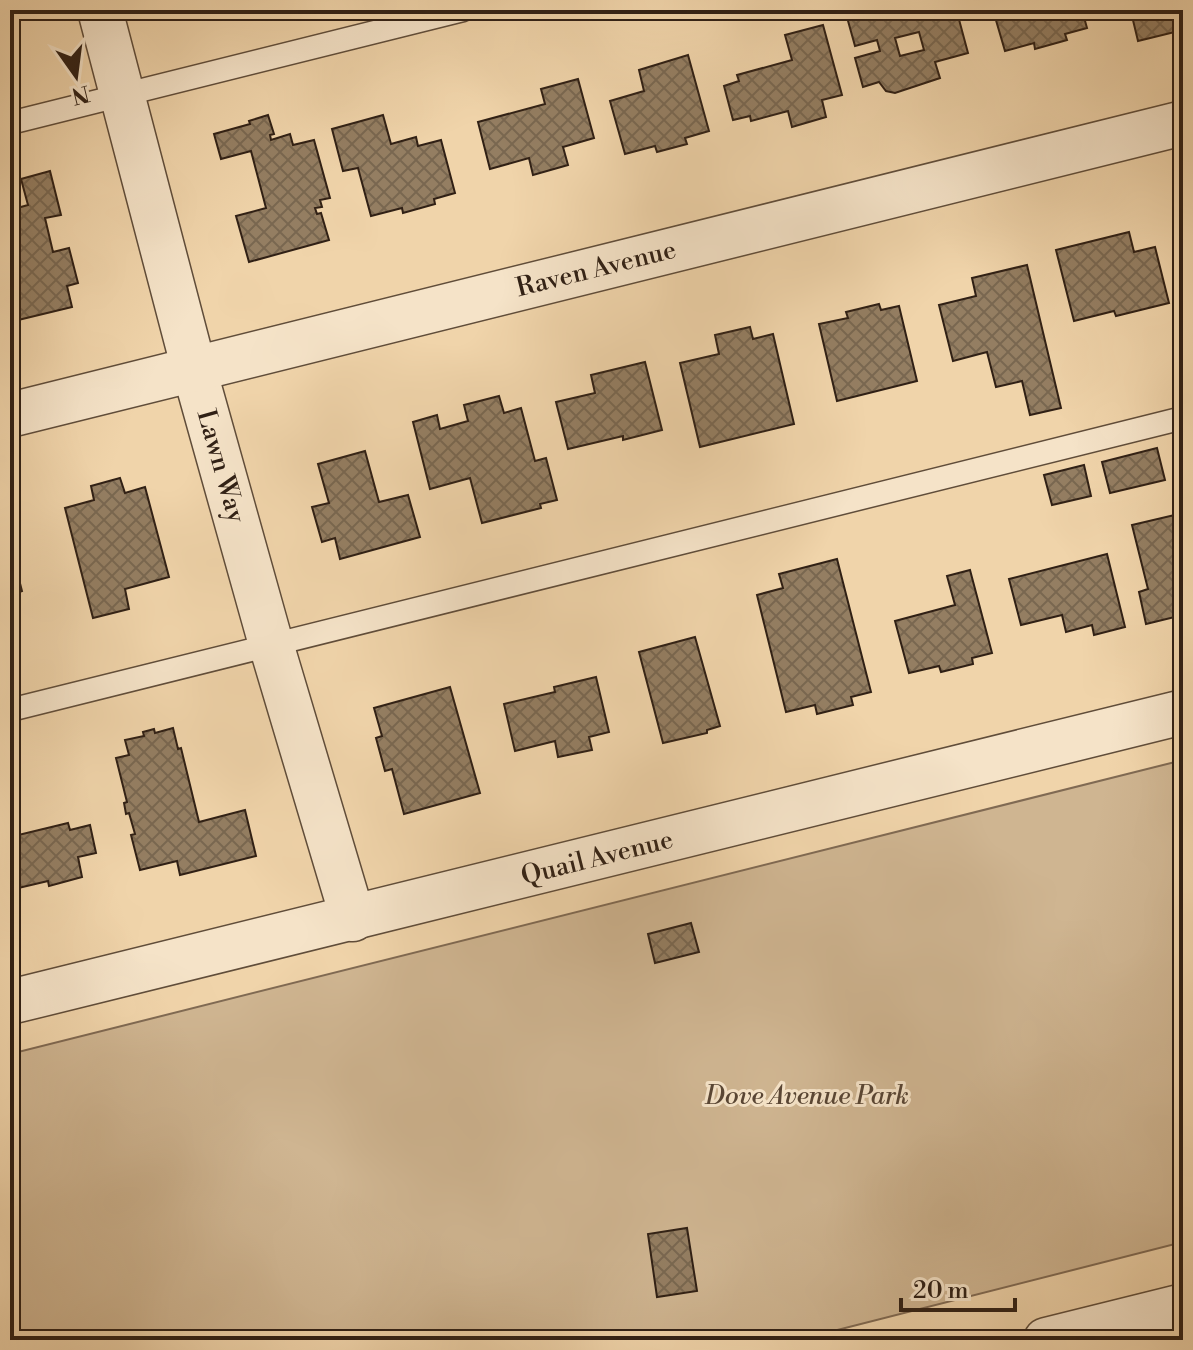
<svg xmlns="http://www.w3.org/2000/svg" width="1193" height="1350" font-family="'Libre Bodoni',serif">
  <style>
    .green { fill: #cfb591; stroke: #806a53; stroke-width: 2 }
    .building { fill: url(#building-cross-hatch); stroke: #302015; stroke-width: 2; fill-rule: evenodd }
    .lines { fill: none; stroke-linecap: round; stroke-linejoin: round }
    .lane-casing { stroke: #604d3a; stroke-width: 25 }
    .street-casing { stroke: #604d3a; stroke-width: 47 }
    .lane { stroke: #f5e3c8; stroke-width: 22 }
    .street { stroke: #f5e3c8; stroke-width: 44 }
    .labels { text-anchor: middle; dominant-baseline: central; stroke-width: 6; stroke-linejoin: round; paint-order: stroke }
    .street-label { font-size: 26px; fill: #302015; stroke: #f5e3c8 }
    .park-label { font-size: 26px; font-style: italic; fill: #584534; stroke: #f5e3c8 }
  </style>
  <defs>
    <pattern id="building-cross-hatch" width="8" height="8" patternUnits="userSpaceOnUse" patternTransform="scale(2)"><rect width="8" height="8" fill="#947e62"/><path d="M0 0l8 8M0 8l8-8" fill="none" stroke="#796750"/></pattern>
  </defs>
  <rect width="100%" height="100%" fill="#f0d4aa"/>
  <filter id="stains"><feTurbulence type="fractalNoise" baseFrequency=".0025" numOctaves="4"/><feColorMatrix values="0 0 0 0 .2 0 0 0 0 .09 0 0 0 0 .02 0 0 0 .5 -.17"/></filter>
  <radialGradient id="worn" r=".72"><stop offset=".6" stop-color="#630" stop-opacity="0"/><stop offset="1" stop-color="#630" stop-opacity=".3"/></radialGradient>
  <path class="green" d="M1183 760V1242L798 1340H10V1054Z"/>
  <g class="building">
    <path d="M845 10H950L951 14 957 12 968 53 935 62 940 78 895 93 886 91 879 82 863 87 855 58 880 51 877 40 855 46ZM919 32 924 50 900 56 895 38Z"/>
    <path d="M993 10H1082L1087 28 1065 34 1067 40 1035 49 1034 43 1005 51Z"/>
    <path d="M1135 10H1183V30L1138 41 1132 16 1136 15Z"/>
    <path d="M823 25 842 95 822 100 826 117 792 127 788 111 751 121 750 116 733 120 724 86 739 81 737 75 792 60 785 35Z"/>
    <path d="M688 55 709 131 685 138 687 144 657 152 655 146 625 154 610 101 644 91 639 70Z"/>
    <path d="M578 79 594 138 563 147 568 165 533 175 529 158 490 169 478 122 545 104 541 89Z"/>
    <path d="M268 115 274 134 270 135 271 140 290 134 293 145 314 140 330 198 320 200 322 207 315 208 317 214 321 213 329 240 249 262 236 216 266 208 251 151 221 159 214 134 250 124 249 121Z"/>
    <path d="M383 115 391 144 416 137 418 146 441 140 455 193 434 199 435 204 403 213 402 208 371 216 358 168 343 171 332 129Z"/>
    <path d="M50 171 61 215 45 218 53 252 69 248 78 283 67 286 72 307 14 321 10 305V299L14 298 10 281V210L28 205 21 179Z"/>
    <path d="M1129 232 1134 252 1155 247 1169 303 1116 316 1114 311 1074 321 1056 250Z"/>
    <path d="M1027 265 1061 408 1030 415 1022 381 996 387 987 352 953 361 939 305 976 296 972 278Z"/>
    <path d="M879 304 881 310 899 306 917 381 837 401 819 324 848 318 846 312Z"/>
    <path d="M750 327 753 339 773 334 794 424 700 447 680 363 719 354 715 335Z"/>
    <path d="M645 362 662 430 623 440V436L568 449 556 402 595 393 591 375Z"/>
    <path d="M499 396 504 413 521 408 535 461 546 458 557 500 540 504 541 508 482 523 470 478 430 489 413 422 437 415 440 429 468 421 464 405Z"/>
    <path d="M1157 448 1165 480 1110 493 1102 462Z"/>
    <path d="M365 451 379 502 408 495 420 537 340 559 335 538 322 542 312 507 329 503 318 464Z"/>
    <path d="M1084 465 1091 496 1052 505 1044 475Z"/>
    <path d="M120 478 125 493 145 487 169 577 125 589 129 609 93 618 65 508 94 500 91 486Z"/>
    <path d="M1183 513V615L1146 624 1139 592 1148 589 1132 525Z"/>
    <path d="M10 544 22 591 10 595Z"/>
    <path d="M1107 554 1125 627 1094 635 1092 625 1066 632 1062 615 1021 625 1009 579Z"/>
    <path d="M837 559 871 692 851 697 853 705 817 714 815 705 786 712 757 595 783 588 779 574Z"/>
    <path d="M970 570 992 653 972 658 973 664 941 672 939 666 909 673 895 621 955 605 947 576Z"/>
    <path d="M695 637 720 726 707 730V733L663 743 639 652Z"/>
    <path d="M596 677 609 732 589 737 592 750 558 757 555 741 515 751 504 704 555 692 554 687Z"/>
    <path d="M450 687 480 793 404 814 392 769 385 771 376 738 382 736 374 708Z"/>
    <path d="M173 728 178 749 181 748 199 822 245 810 256 856 180 875 177 861 140 870 131 835 135 834 129 813 126 814 124 803 127 802 116 758 129 755 125 740 144 736 143 732 154 729 155 733Z"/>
    <path d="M68 823 70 830 90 825 96 853 78 857 82 877 49 886 48 881 10 890V837Z"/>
    <path d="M691 923 699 952 655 963 648 934Z"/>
    <path d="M687 1228 697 1291 657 1297 648 1234Z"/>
  </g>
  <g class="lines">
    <defs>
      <g id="lane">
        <path d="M10 123 463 10"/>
        <path d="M10 710 1183 418"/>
      </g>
      <g id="street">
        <path d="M100 10 194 369 271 644 353 919"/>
        <path d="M10 415 1183 123"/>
        <path d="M10 1002 1183 712"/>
        <path d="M1046 1340 1183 1306"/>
      </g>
    </defs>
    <use href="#lane" class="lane-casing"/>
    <use href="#street" class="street-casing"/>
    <use href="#lane" class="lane"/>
    <use href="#street" class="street"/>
  </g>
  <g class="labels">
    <g class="street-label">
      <text transform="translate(596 269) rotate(-14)">Raven Avenue</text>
      <text transform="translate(221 466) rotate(74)">Lawn Way</text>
      <text transform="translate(597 858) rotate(-14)">Quail Avenue</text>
    </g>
    <g class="park-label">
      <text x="807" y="1096">Dove Avenue Park</text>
    </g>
  </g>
  <rect width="1193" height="1350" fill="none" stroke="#f0d4aa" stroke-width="40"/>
  <rect x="12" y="12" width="1169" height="1326" fill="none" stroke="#302015" stroke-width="4"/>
  <rect x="20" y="20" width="1153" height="1310" fill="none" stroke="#302015" stroke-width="2"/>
  <g transform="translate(76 76) rotate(166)" stroke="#f5e3c8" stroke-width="6" paint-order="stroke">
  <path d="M0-6L14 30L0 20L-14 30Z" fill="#302015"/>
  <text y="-12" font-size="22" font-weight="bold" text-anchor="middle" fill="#302015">N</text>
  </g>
  <path d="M901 1298v12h114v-12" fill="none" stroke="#302015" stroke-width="4"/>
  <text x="913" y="1298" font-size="24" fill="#302015" stroke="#f5e3c8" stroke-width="6" paint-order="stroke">20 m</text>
  <rect width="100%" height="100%" filter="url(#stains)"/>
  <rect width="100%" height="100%" fill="url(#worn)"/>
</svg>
